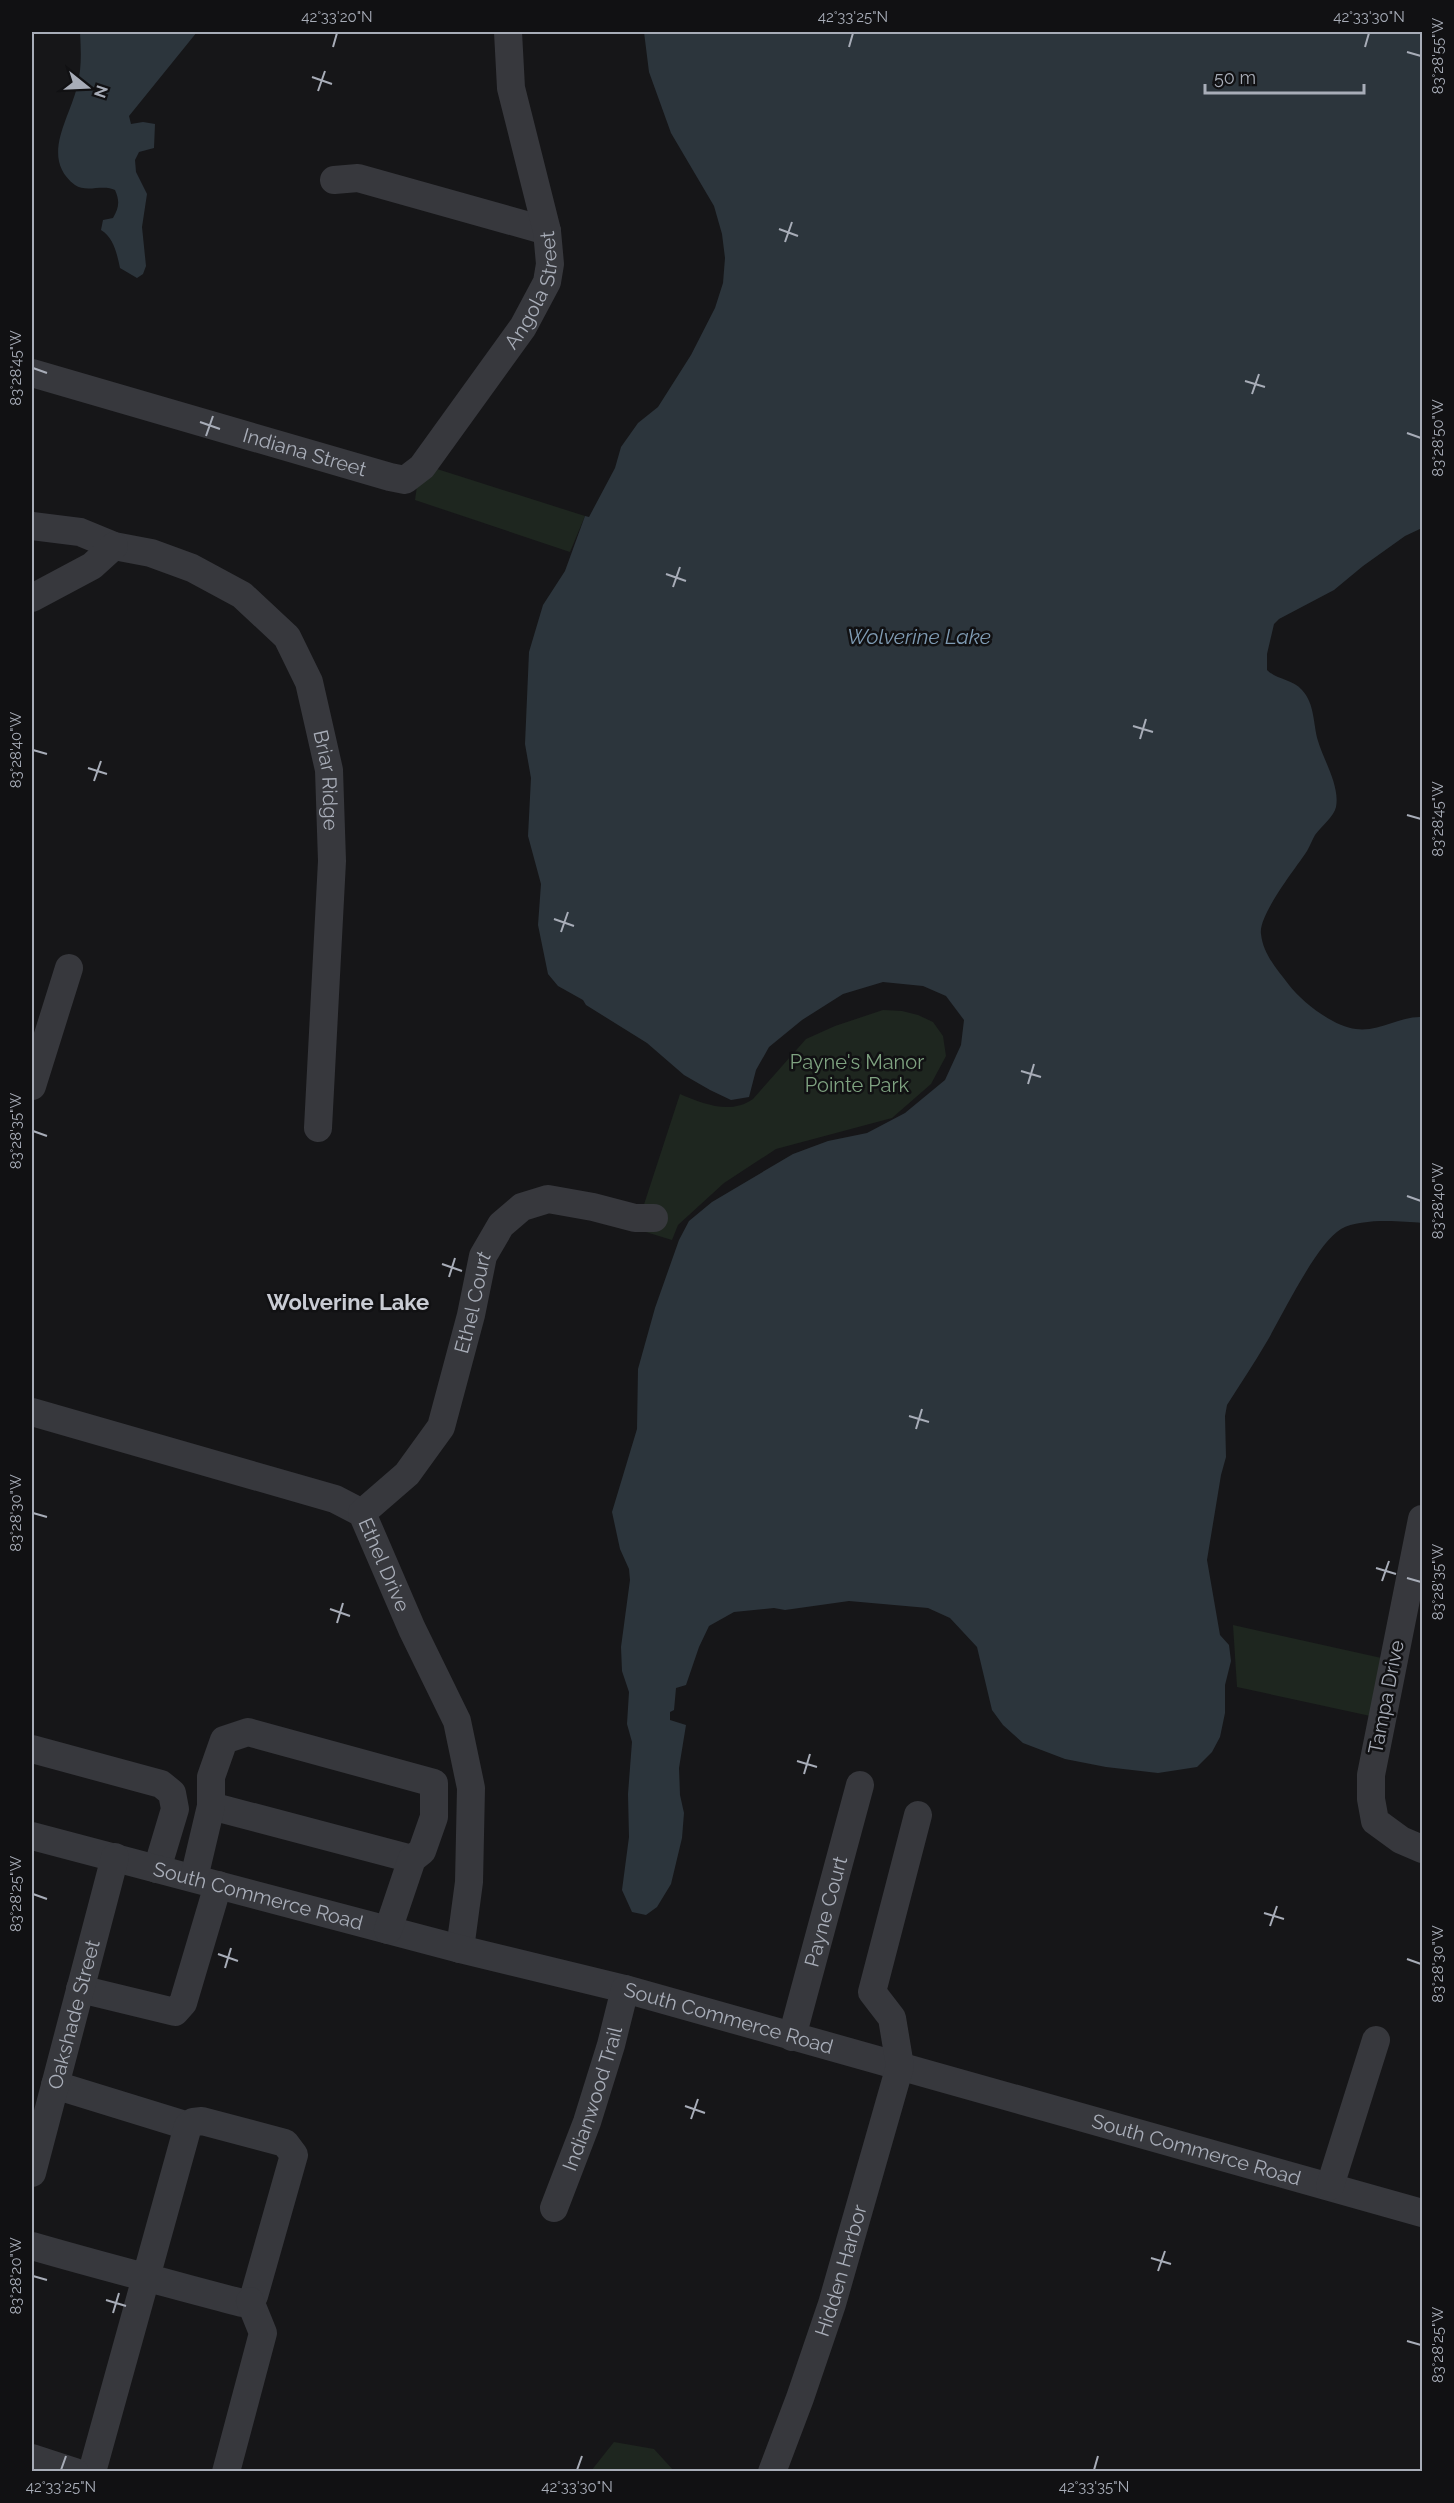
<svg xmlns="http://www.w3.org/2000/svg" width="1454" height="2503" font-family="Raleway,sans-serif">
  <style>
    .green { fill: #1e261f }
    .water { fill: #2c353c }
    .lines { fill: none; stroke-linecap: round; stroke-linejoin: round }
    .minor { stroke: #37383d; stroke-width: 28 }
    .ticks { fill: none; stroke: #a8adb8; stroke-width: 2 }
    .labels { text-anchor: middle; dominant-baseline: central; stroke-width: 5; stroke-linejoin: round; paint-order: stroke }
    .street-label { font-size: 20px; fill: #a8adb8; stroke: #111113 }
    .park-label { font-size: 20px; fill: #7fa381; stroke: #111113 }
    .water-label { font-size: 21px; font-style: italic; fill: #7f9bb3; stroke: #111113 }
    .quarter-label { font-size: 22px; font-weight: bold; fill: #c9ccd4; stroke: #111113 }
    .neatline { fill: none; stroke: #a8adb8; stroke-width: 2 }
    .ticks-label { font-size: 15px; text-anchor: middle; fill: #a8adb8 }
  </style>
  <rect width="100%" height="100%" fill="#161618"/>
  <g class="green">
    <path d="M434 468 585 516 570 552 415 500 417 486Z"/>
    <path d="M883 1010 902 1011 918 1015 933 1022 943 1036 946 1056 931 1084 892 1118 776 1149 724 1183 678 1225 672 1240 636 1229 680 1094C704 1104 730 1115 753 1099L806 1039 835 1026Z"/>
    <path d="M1233 1625 1386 1659 1375 1717 1237 1687Z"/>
    <path d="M614 2442 654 2449 674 2471H591Z"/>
  </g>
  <g class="water">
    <path d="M80 32H197L129 116 131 124 143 122 155 124 154 148 139 152 135 160 136 172 147 194 142 227 146 266 143 274 137 278 120 268C117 254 114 238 101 230L103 220 113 218C119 208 120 201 115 190 103 184 86 193 75 185 40 158 69 120 77 87 82 68 81 51 80 32Z"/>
    <path d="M644 32H1422V528L1405 536 1363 566 1334 590 1279 619 1274 624 1267 654V670C1277 680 1292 679 1302 690 1315 704 1313 724 1318 741 1324 761 1340 786 1336 807 1334 816 1322 826 1315 835 1312 840 1310 846 1307 851 1296 868 1258 915 1261 934 1263 954 1277 969 1289 985 1302 1002 1334 1027 1356 1029 1380 1032 1399 1016 1422 1017V1223C1400 1221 1361 1218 1341 1229 1316 1244 1282 1316 1266 1343 1254 1364 1240 1384 1227 1405L1225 1416 1226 1457 1221 1475 1207 1560 1220 1635 1229 1645 1231 1661 1225 1685V1713L1220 1737 1212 1752 1197 1767 1158 1773 1106 1767 1065 1759 1023 1743 1003 1725 992 1710 977 1647 950 1618 928 1608 849 1601 785 1610 774 1608 734 1612 709 1626 699 1647 686 1685 676 1688 674 1710 670 1712V1720L686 1725 679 1768 680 1795 684 1813 682 1838 671 1884 657 1907 646 1915 632 1912 622 1890 629 1837 628 1794 632 1742 627 1724 629 1692 622 1671 621 1647 630 1580 629 1569 620 1549 612 1512 637 1429 638 1369 655 1308 679 1240 689 1221 712 1202 793 1154 828 1141 867 1133 905 1113 945 1080 961 1045 964 1020 946 996 923 986 883 982 843 994 802 1020 769 1047 756 1070 749 1097 731 1100 710 1090 684 1075 647 1043 586 1005 583 1000 558 986 548 974 538 925 541 884 528 836 531 778 525 744 529 652 543 605 565 571 585 516 589 517 615 468 621 447 638 423 658 407 691 355 715 308 723 283 725 258 722 234 714 206 671 133 649 72Z"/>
  </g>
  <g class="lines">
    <g class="minor">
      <path d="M334 180 358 178 547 231"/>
      <path id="s1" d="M32 373 390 477 405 480 422 467 523 327 547 282 550 264 547 231 511 88 508 32"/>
      <path id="s2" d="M32 526 80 532 114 546 151 553 192 568 242 595 287 637 309 682 329 770 332 861 318 1128"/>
      <path d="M32 598 92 566 114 546"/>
      <path d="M32 1086 69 968"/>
      <path id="s3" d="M32 1412 335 1499 362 1513 412 1629 457 1721 471 1788 469 1882 460 1949"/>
      <path id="s4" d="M362 1513 407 1474 441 1427 471 1315 483 1256 501 1225 522 1207 548 1199 593 1207 635 1218H654"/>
      <path d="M1422 1519 1371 1775V1799L1375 1821 1401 1840 1422 1849"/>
      <path d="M32 1749 161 1784 172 1793 175 1809 157 1869"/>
      <path d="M211 1806 412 1859"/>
      <path id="s5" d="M32 1836 460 1949 625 1989 1422 2213"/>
      <path d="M194 1878 211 1806V1777L224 1740 248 1732 434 1783V1817L422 1851 412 1859 388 1930"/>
      <path d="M80 1989 175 2012 183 2003 218 1885"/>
      <path id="s6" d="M792 2037 860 1785"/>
      <path d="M55 2085 188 2126"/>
      <path id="s7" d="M32 2173 115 1857"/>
      <path d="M1330 2186 1376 2040"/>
      <path id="s8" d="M554 2208 587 2122 611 2045 625 1989"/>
      <path d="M32 2246C101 2266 171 2284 242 2303L250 2301 254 2296 294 2155 285 2143 202 2121 193 2122 188 2126 92 2472"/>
      <path d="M32 2458 75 2472"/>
      <path d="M226 2472 263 2333 250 2301"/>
      <path id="s9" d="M772 2472 800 2398 832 2304 900 2066 892 2018 872 1992 918 1815"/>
    </g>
  </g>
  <path class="ticks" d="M333 47 337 33M849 47 853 33M1365 47 1369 33M1407 52 1421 56M312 77 332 84M318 91 325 71M779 229 798 236M785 242 792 222M33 368 47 373M1245 381 1265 387M1252 394 1259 374M200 422 220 429M1407 433 1421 438M206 436 213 416M666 574 686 581M673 587 680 567M1133 726 1153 732M1140 739 1146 719M33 750 47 754M88 768 107 774M94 781 101 761M1407 815 1421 819M554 919 574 926M561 932 568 912M1021 1071 1041 1077M1028 1084 1034 1064M33 1131 47 1136M1407 1196 1421 1201M442 1264 462 1271M449 1277 455 1258M909 1416 929 1422M916 1429 922 1409M33 1513 47 1517M1376 1568 1396 1574M1407 1578 1421 1582M1382 1581 1389 1561M330 1609 350 1616M337 1623 343 1603M797 1761 817 1767M804 1774 810 1754M33 1894 47 1899M1264 1913 1284 1919M1270 1926 1277 1906M218 1954 238 1961M1407 1959 1421 1964M225 1968 231 1948M685 2106 705 2113M691 2119 698 2099M1151 2258 1171 2264M1158 2271 1165 2251M33 2276 47 2280M106 2300 126 2306M113 2313 119 2293M1407 2341 1421 2345M61 2470 66 2456M577 2470 582 2456M1094 2470 1098 2456"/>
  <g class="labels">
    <g class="street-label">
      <text stroke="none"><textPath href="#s1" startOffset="621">Angola Street</textPath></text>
      <text stroke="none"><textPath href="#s1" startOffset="284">Indiana Street</textPath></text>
      <text stroke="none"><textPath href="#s2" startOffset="435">Briar Ridge</textPath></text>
      <text stroke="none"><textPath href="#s4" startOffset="246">Ethel Court</textPath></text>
      <text stroke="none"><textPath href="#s3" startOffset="402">Ethel Drive</textPath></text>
      <text transform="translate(1386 1697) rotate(-79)">Tampa Drive</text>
      <text stroke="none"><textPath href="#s5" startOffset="234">South Commerce Road</textPath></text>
      <text stroke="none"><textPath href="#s6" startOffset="130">Payne Court</textPath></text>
      <text stroke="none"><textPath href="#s7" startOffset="164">Oakshade Street</textPath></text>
      <text stroke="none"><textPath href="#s5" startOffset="720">South Commerce Road</textPath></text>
      <text stroke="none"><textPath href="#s8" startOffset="116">Indianwood Trail</textPath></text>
      <text stroke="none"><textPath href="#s5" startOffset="1206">South Commerce Road</textPath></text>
      <text stroke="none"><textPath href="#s9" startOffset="213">Hidden Harbor</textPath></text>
    </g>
    <g class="park-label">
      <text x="857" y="1062">Payne's Manor<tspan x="857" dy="23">Pointe Park</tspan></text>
    </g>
    <g class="water-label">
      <text x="919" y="636">Wolverine Lake</text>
    </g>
    <g class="quarter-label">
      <text x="348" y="1302">Wolverine Lake</text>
    </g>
  </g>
  <rect width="1454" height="2503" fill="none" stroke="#111113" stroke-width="66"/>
  <g transform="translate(87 87) rotate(108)" stroke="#111113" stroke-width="4.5" paint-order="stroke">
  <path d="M0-4.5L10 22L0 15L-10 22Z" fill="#a8adb8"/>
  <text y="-9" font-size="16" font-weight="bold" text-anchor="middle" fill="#a8adb8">N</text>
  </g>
  <path d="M1205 84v9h159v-9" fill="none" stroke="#a8adb8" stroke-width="3"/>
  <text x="1214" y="84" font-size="18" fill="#a8adb8" stroke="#111113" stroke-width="4.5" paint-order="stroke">50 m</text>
  <rect x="33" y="33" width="1388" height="2437" class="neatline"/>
  <g class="ticks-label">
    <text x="337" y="22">42°33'20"N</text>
    <text x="853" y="22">42°33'25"N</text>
    <text x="1369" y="22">42°33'30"N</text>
    <text transform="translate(1438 56) rotate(-90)" y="5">83°28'55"W</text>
    <text transform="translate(16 368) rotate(-90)" y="5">83°28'45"W</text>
    <text transform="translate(1438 438) rotate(-90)" y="5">83°28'50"W</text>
    <text transform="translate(16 750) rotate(-90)" y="5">83°28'40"W</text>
    <text transform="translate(1438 819) rotate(-90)" y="5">83°28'45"W</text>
    <text transform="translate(16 1131) rotate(-90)" y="5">83°28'35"W</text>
    <text transform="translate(1438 1201) rotate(-90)" y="5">83°28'40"W</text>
    <text transform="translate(16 1513) rotate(-90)" y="5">83°28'30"W</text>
    <text transform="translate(1438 1582) rotate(-90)" y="5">83°28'35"W</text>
    <text transform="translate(16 1894) rotate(-90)" y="5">83°28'25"W</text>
    <text transform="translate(1438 1964) rotate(-90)" y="5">83°28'30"W</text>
    <text transform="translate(16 2276) rotate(-90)" y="5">83°28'20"W</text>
    <text transform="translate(1438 2345) rotate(-90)" y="5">83°28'25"W</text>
    <text x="61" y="2492">42°33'25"N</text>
    <text x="577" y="2492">42°33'30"N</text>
    <text x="1094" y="2492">42°33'35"N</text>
  </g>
</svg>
